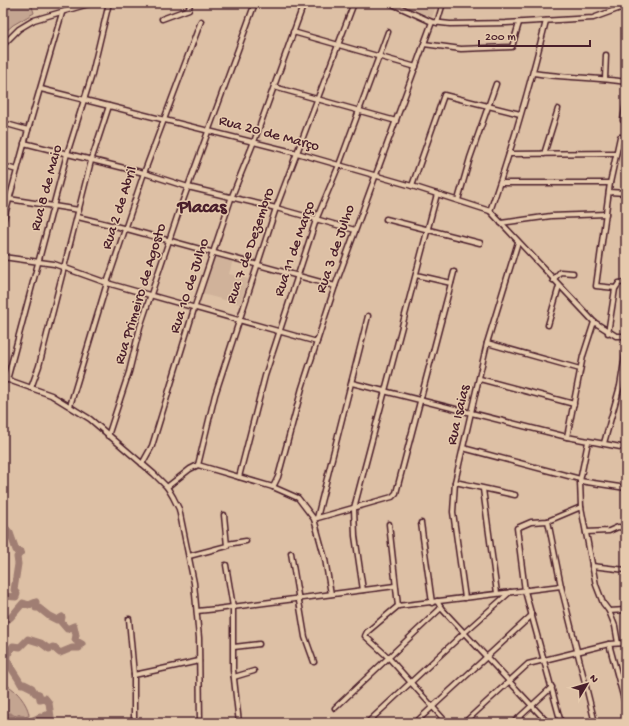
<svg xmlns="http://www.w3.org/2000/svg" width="629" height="726" font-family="'Gochi Hand',sans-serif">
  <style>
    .built { fill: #d0b29a }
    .green { fill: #c4a591; stroke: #87625e }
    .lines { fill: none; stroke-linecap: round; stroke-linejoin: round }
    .river { stroke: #a07e73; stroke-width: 7 }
    .minor-casing { stroke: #4a1f2b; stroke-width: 7 }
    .minor { stroke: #e6caad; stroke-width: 4 }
    .labels { text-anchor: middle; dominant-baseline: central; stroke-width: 3; stroke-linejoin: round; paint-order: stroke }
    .street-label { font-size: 15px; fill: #4a1f2b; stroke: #e6caad }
    .district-label { font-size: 19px; font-weight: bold; fill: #4a1f2b; stroke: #e6caad }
  </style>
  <rect width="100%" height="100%" fill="#ddc0a5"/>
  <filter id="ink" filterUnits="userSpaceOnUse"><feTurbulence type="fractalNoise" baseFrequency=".025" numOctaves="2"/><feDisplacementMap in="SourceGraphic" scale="8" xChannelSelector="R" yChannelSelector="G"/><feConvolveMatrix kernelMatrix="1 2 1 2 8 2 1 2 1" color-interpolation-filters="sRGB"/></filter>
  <g filter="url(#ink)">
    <g class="built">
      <path d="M399 3H437L432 17Z"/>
      <path d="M215 256 233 260 229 274 248 279 240 304 202 294Z"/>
    </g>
    <g class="green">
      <path d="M3 3H31L34 13 13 25 3 34Z"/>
      <path d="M3 684C14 686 29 705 29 716L22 717 3 713Z"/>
    </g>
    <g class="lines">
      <g class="river">
        <path d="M3 525 10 533 16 550 21 552 17 557 18 564 14 590 17 594 16 597 3 596"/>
        <path d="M3 628 5 622 11 617 23 603 29 605 36 602V608H39L49 616 57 620 62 617 61 622 67 629 74 626 76 635 75 640 82 644 78 643 79 648H72L60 653 53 647 49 649 41 643 28 639 20 647 13 646C0 660 15 671 21 684H24L32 688 35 693 39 694 40 699 45 698 49 703 51 717 45 715V719L40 717 29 722 20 717 16 722 10 716 8 719 11 723H7"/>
      </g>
      <defs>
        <g id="minor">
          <path d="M390 3 432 22 450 24 506 23 593 18 626 6"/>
          <path d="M162 19 189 9 190 3"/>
          <path d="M437 23 443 3"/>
          <path d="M293 32 416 67"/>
          <path d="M424 44 461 49 512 47 519 23"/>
          <path d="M3 45 19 29 34 20 92 3"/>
          <path d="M533 73C564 78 595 77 626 82"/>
          <path d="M605 79 606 55"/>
          <path d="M274 87 396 121"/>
          <path d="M41 89 297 153 412 186 490 211 594 322 616 336H626"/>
          <path d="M623 120 626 103"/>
          <path d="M3 123 28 130"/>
          <path d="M24 143 144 173 188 187 276 208 355 230"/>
          <path d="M509 154 616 153"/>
          <path d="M544 154 558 109"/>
          <path d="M3 166 17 170"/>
          <path d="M500 183H610"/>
          <path d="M412 186 444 95 520 114"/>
          <path d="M609 192 626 193"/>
          <path d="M9 199 79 210"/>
          <path d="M458 200 470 158 496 84"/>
          <path d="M490 211C512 149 530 85 546 21"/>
          <path d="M78 217 127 229 335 286"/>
          <path d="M386 219 480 243"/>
          <path d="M3 222 28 130 62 13"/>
          <path d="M501 223 551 216 606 214"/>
          <path d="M3 257 54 264 107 283 317 342"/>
          <path d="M416 275 451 283"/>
          <path d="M553 280 560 272 573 273"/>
          <path d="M615 288 596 286 610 183 620 137"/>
          <path d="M548 325 559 286"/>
          <path d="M608 333 615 289 619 283 626 282"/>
          <path d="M626 336V343"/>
          <path d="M487 343 580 369"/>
          <path d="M3 378 51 395 90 419 154 474 167 487 173 497 179 509 194 583 199 638 200 723"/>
          <path d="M480 379 574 404"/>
          <path d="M7 380 67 154 91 78 109 3"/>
          <path d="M352 383 567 437 626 448"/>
          <path d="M31 388 39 366 91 161 109 106"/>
          <path d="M70 406 107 283 144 173 201 21"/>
          <path d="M108 436 129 372 140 327 178 214 255 3"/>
          <path d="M567 437 583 356 594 322"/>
          <path d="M588 442 580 481 581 507 596 585 603 603 609 611 615 626 618 643"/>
          <path d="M604 443 620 386 626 350"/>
          <path d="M463 448 580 479"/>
          <path d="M142 464 152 446 194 309 232 196 255 139 304 3"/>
          <path d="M198 465 215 395 276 208 354 3"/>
          <path d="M198 465 273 487 298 498 314 519 325 559 331 594"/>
          <path d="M239 477 265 376 316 220 339 165 388 32"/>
          <path d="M580 481 626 488"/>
          <path d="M455 482 515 495"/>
          <path d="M167 487 190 469 198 465"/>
          <path d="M273 487 278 477 302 388 335 286 432 22"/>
          <path d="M483 489 497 593"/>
          <path d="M317 518 368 316"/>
          <path d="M314 519 392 497 396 493 454 272"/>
          <path d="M548 521 561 586 595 723"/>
          <path d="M421 523 432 603"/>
          <path d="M389 524 398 606"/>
          <path d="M586 532 609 531 618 527 626 528"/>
          <path d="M227 544 246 541"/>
          <path d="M291 553 305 637 314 662"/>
          <path d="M189 556 227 546 224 515"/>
          <path d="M226 565 233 607V670L239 723"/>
          <path d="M592 566 626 570"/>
          <path d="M363 590 355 536 354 508 437 194"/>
          <path d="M465 598 453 512 455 482 487 343 518 242"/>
          <path d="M437 601 441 608 548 723"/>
          <path d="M398 606 367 632 365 636 388 657 447 723"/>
          <path d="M398 606 561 586"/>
          <path d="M197 611 217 609 395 586"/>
          <path d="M609 611 626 610"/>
          <path d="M129 619 134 675V723"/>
          <path d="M609 644 626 707"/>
          <path d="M234 647 259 644"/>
          <path d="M134 675 199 661"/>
          <path d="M234 677 254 671"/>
          <path d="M335 708 441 608"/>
          <path d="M367 723 465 632 510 592"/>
          <path d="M415 723 532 615"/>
          <path d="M464 723 528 664 609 644 626 643"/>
          <path d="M513 723 552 687"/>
          <path d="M561 723 525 591 517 528 531 522 548 521 581 507"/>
        </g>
      </defs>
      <use href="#minor" class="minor-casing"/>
      <use href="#minor" class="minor"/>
    </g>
  </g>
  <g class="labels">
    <g class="street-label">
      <text transform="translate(269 134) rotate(15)">Rua 20 de Março</text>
      <text transform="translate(47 188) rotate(-75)">Rua 8 de Maio</text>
      <text transform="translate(120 208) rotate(-72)">Rua 2 de Abril</text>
      <text transform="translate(251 246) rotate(-71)">Rua 7 de Dezembro</text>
      <text transform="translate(295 249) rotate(-71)">Rua 11 de Março</text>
      <text transform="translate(336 249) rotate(-71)">Rua 3 de Julho</text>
      <text transform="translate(190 286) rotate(-72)">Rua 10 de Julho</text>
      <text transform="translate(141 294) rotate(-73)">Rua Primeiro de Agosto</text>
      <text transform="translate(459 415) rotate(-77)">Rua Isaias</text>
    </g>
    <g class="district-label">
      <text x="202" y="208">Placas</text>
    </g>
  </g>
  <rect width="629" height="726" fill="none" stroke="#e6caad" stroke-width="16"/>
  <rect x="8" y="8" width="613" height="710" fill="none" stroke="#4a1f2b" stroke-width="1.5" filter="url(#ink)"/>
  <g transform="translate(587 684) rotate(52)" stroke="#e6caad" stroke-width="3" paint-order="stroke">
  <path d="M0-3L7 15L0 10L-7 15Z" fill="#4a1f2b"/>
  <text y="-6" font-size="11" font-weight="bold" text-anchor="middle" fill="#4a1f2b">N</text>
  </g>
  <path d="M479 40v6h111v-6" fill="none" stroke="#4a1f2b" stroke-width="2"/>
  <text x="485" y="40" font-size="12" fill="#4a1f2b" stroke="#e6caad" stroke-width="3" paint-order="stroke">200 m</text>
</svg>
